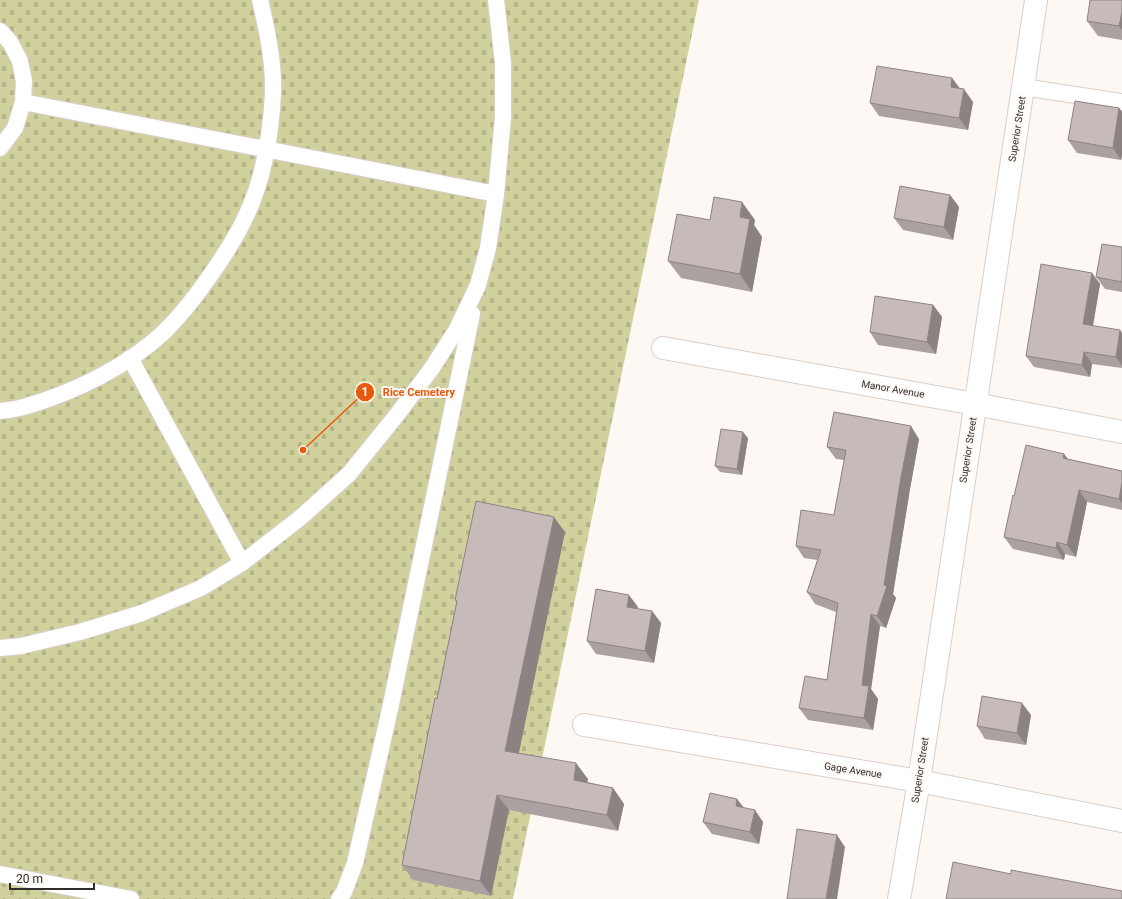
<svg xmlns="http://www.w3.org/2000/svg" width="1122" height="899" font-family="Roboto,sans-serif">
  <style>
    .cemetery { fill: url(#cemetery-stones) }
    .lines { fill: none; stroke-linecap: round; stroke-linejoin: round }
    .service-casing { stroke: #d8cfc9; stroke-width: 18 }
    .minor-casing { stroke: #d8cfc9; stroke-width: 24 }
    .service { stroke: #fff; stroke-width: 16 }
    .minor { stroke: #fff; stroke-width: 22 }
    .wall { fill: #aba1a0 }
    .shaded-wall { fill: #8b8382 }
    .building { fill: #c7bbba; stroke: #8b8382 }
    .labels { text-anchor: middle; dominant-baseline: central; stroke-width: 4; stroke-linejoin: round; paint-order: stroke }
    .street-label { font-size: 10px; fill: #302c2a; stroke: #fef8f5 }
    .leader { fill: none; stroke: #e8590c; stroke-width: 1.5 }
    .callout-dot { fill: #e8590c; stroke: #fef8f5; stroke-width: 1.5 }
    .mark-label { font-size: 12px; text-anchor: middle; font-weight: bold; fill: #fff }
    .callout-label { font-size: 11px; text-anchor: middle; font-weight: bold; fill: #e8590c; stroke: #fef8f5; stroke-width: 4; stroke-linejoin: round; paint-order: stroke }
  </style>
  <defs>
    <pattern id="cemetery-stones" width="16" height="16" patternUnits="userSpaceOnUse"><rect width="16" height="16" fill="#d0d19c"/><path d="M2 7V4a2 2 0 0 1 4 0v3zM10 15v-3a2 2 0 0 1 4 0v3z" fill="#b3b487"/></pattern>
  </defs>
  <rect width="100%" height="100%" fill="#fef8f5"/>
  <path class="cemetery" d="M0 0H699L513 899H0Z"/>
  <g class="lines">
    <defs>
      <g id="service">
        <path d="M0 31 10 42 20 61 24 81 23 102 15 128 0 148"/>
        <path d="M1023 87 1122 102"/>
        <path d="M23 102 496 194"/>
        <path d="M130 358 242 563"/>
        <path d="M0 411C9 410 18 409 27 406 75 392 128 366 164 332 179 317 193 300 205 283 220 262 235 240 246 216 264 178 271 134 273 93 274 62 267 30 260 0"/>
        <path d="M0 648 21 646 80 632 142 613 201 588 242 563 300 518 349 474 396 416 432 368 457 329 478 285 488 248 496 194 503 117V63L496 0"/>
        <path d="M0 874 131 899"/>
        <path d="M339 899 344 892 355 863 390 709 472 314"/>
      </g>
      <g id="minor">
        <path d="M663 348 975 404 1122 432"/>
        <path d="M584 725 919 781 1122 821"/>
        <path d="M899 899 919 781 1036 0"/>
      </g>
    </defs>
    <use href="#service" class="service-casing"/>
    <use href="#minor" class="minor-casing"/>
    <use href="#service" class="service"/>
    <use href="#minor" class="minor"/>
  </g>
  <g class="wall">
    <path d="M1122 0V40L1098 36 1087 21Z"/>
    <path d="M952 78 960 89 973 102 968 130 879 116 870 103Z"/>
    <path d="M1119 108 1122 112V155L1121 160 1077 153 1068 140Z"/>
    <path d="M950 195 959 207 953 240 903 230 894 218Z"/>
    <path d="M710 220H755L754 225 762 237 752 292 681 278 668 261Z"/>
    <path d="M1122 247V292L1105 289 1096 277Z"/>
    <path d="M1092 273 1100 284 1093 326 1122 333V368L1092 364 1090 377 1034 367 1026 356Z"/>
    <path d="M933 305 942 317 936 354 878 345 870 332Z"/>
    <path d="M748 438 742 475 720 472 715 466Z"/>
    <path d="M919 439 910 489 893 594 896 598 886 628 880 626 871 689 878 699 873 730 808 720 799 708 827 680 836 612 815 604 807 592 817 560 804 558 796 546 834 515 844 460 836 459 827 447Z"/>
    <path d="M1064 454 1068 460 1122 471V510L1087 502 1076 557 1065 554 1064 560 1013 549 1004 537 1014 496Z"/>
    <path d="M565 532 518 753 588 779 587 782 613 788 624 804 618 831 509 810 491 896 413 880 402 865 457 602 455 600Z"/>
    <path d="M638 607 637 609 652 611 661 623 654 663 596 654 587 641Z"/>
    <path d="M1031 715 1026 745 985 739 977 726Z"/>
    <path d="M737 799 744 808 763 822 759 844 712 834 703 822Z"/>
  </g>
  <g class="shaded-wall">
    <path d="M1122 12V30L1119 26Z"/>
    <path d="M952 78 961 90 951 87Z"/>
    <path d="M964 89 973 102 968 130 959 118Z"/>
    <path d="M1119 108 1122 112V155L1121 160 1113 148Z"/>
    <path d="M950 195 959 207 953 240 944 227Z"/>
    <path d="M742 202 755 220 754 225 762 237 752 292 740 274V217Z"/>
    <path d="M1092 273 1100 284 1091 336 1083 324Z"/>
    <path d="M933 305 942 317 936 354 927 342Z"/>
    <path d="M1120 330 1122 333V366L1116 357Z"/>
    <path d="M1084 352 1092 364 1090 377 1082 365Z"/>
    <path d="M911 426 919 439 910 489 893 594 896 598 886 628 877 616 901 477Z"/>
    <path d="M743 432 748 438 742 475 737 469Z"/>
    <path d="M1064 454 1073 466 1063 458Z"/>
    <path d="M1122 483V503L1119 499Z"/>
    <path d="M1079 490 1087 502 1076 557 1067 545Z"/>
    <path d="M554 517 565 532 516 767 505 751Z"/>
    <path d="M1057 542 1065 554 1064 560 1056 548Z"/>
    <path d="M629 595 638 607 636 619 627 607Z"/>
    <path d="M652 611 661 623 654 663 645 651Z"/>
    <path d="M871 614 880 626 871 689 878 699 873 730 864 718 862 685Z"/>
    <path d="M1022 703 1031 715 1026 745 1017 733Z"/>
    <path d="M576 763 588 779 585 795 574 780Z"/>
    <path d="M613 788 624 804 618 831 607 815Z"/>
    <path d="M497 795 509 810 491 896 480 881Z"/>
    <path d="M737 799 746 811 736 806Z"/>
    <path d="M755 810 763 822 759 844 750 832Z"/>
    <path d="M837 835 845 847 837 899H826Z"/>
  </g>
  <g class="building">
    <path d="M1090 0H1122V12L1119 26 1087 21Z"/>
    <path d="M877 66 952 78 951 87 964 89 959 118 870 103Z"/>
    <path d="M1075 101 1119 108 1113 148 1068 140Z"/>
    <path d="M900 186 950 195 944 227 894 218Z"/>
    <path d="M714 197 742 202 740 217 750 219 740 274 668 261 677 214 710 220Z"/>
    <path d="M1102 244 1122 247V282L1096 277Z"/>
    <path d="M1041 264 1092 273 1083 324 1120 330 1116 357 1084 352 1082 365 1026 356Z"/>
    <path d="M875 296 933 305 927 342 870 332Z"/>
    <path d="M834 412 911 426 901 477 884 585 887 586 877 616 871 614 862 685 869 686 864 718 799 708 805 676 827 680 838 603 807 592 821 550 796 546 801 510 834 515 846 450 827 447Z"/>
    <path d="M721 429 743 432 737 469 715 466Z"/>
    <path d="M1026 445 1064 454 1063 458 1122 471V483L1119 499 1079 490 1067 545 1057 542 1056 548 1004 537 1013 495 1014 496Z"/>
    <path d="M476 501 554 517 505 751 576 763 574 780 613 788 607 815 497 795 480 881 402 865 435 698 437 699 457 601 455 600Z"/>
    <path d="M596 589 629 595 627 607 652 611 645 651 587 641Z"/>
    <path d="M982 696 1022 703 1017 733 977 726Z"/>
    <path d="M710 793 737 799 736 806 755 810 750 832 703 822Z"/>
    <path d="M797 829 837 835 826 899H787Z"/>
    <path d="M953 862 1011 874V870L1122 891V899H946Z"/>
  </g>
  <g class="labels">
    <g class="street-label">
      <text transform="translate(1017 129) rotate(-81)">Superior Street</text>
      <text transform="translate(893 389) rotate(10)">Manor Avenue</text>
      <text transform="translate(968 450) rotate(-81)">Superior Street</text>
      <text transform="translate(853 770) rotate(9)">Gage Avenue</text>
      <text transform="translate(920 770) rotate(-81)">Superior Street</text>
    </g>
  </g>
  <path class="leader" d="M303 450L365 392"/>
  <g class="callout-dot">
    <circle cx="303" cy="450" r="4"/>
    <circle cx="365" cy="392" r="10"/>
  </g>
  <g class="mark-label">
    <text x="365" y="396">1</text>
  </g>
  <g class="callout-label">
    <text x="419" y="396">Rice Cemetery</text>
  </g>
  <path d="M10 883v6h84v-6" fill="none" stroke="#302c2a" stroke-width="2"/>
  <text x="16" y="883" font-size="12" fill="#302c2a" stroke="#fef8f5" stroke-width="3" paint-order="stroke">20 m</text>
</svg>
